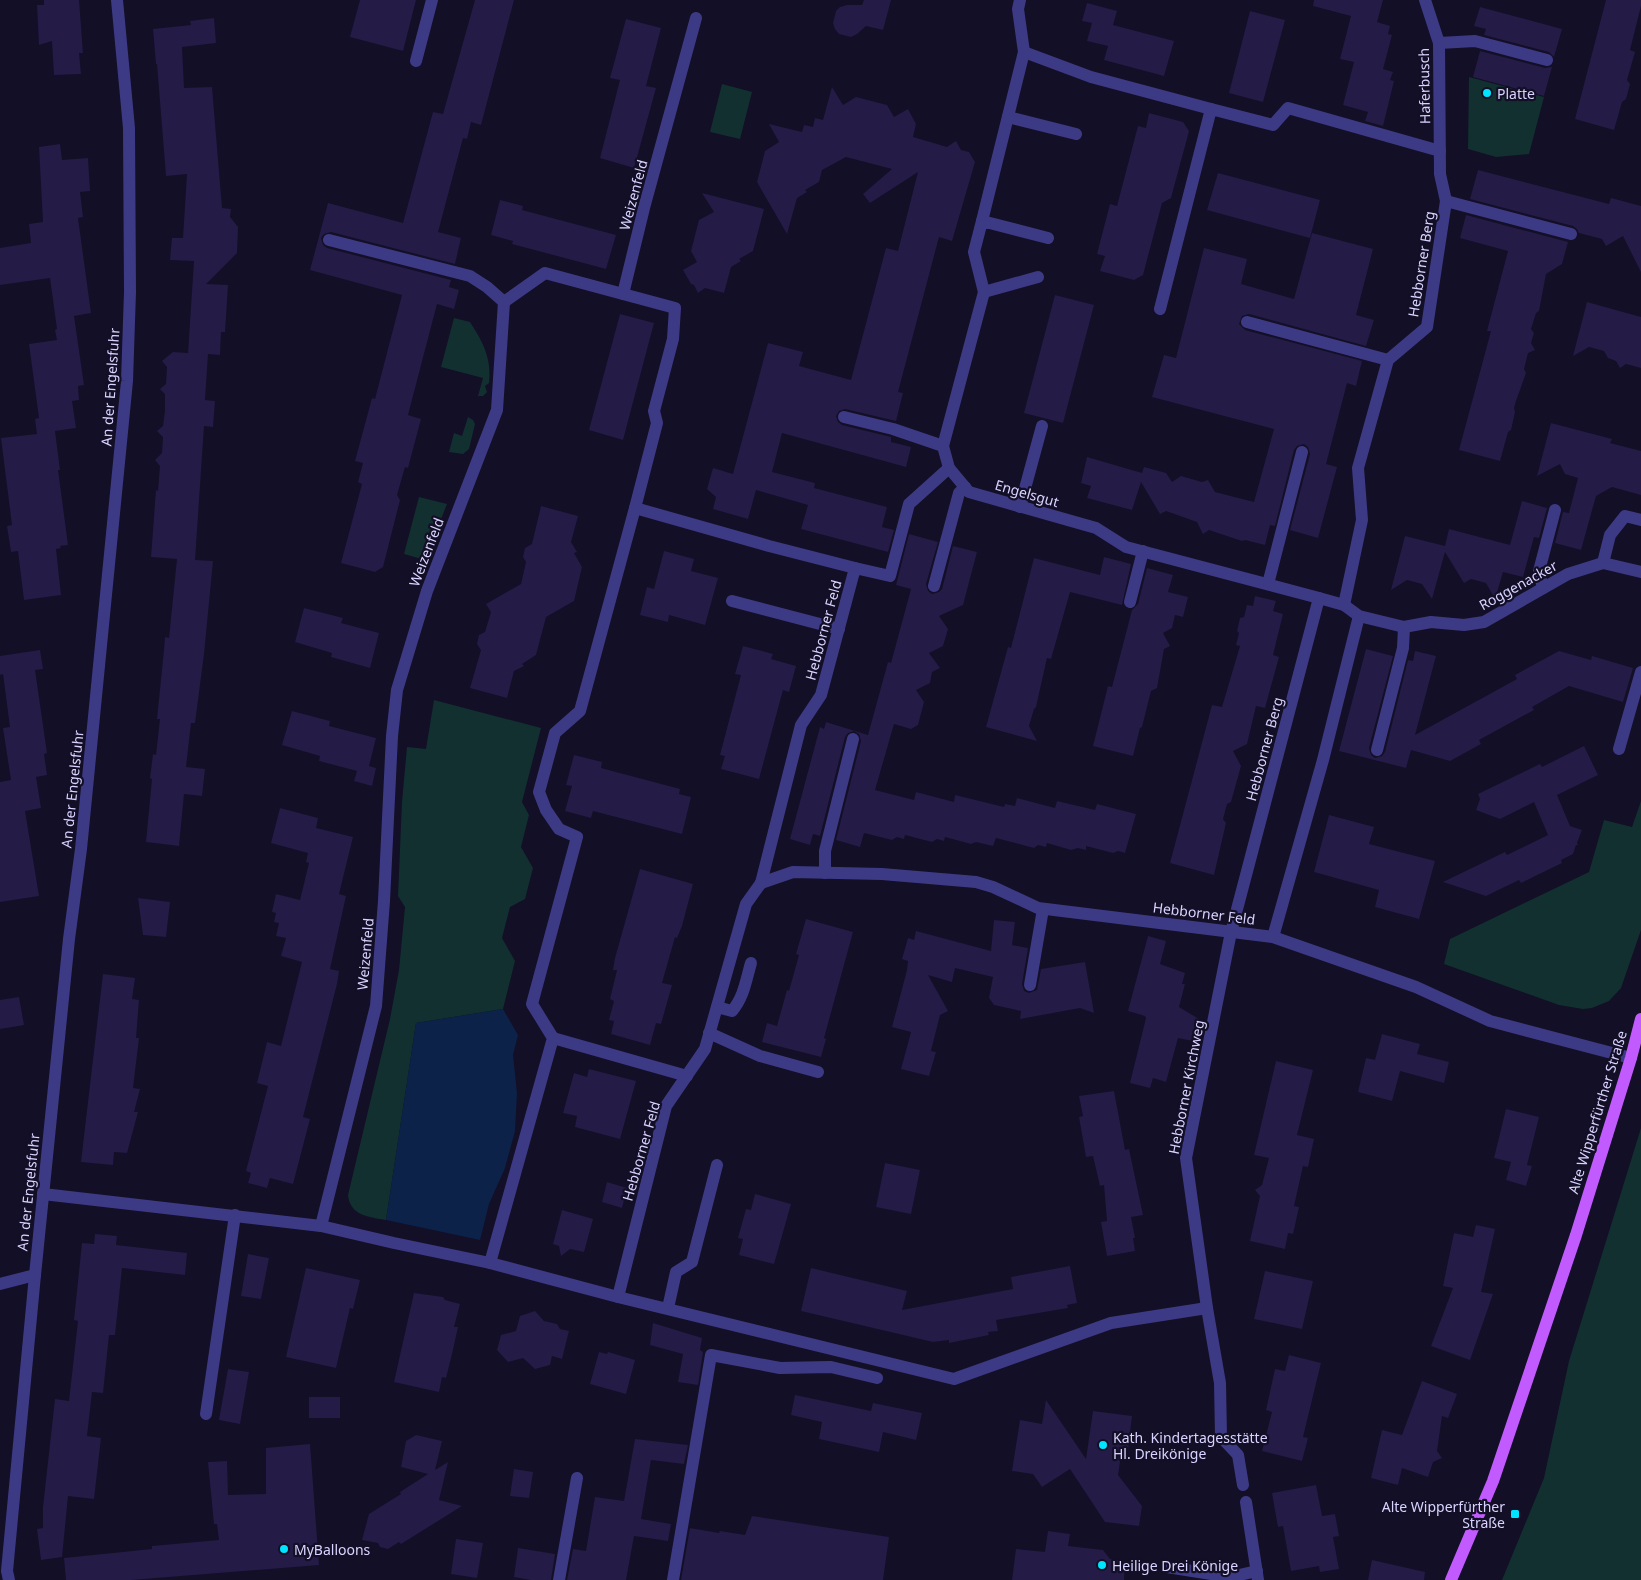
<svg xmlns="http://www.w3.org/2000/svg" width="1641" height="1580" font-family="'Noto Sans',sans-serif">
  <style>
    .green { fill: #12302f }
    .water { fill: #0c2248 }
    .building { fill: #241b47 }
    .lines { fill: none; stroke-linecap: round; stroke-linejoin: round }
    .minor { stroke: #3d3a85; stroke-width: 12 }
    .major { stroke: #c25bff; stroke-width: 12 }
    .poi-dot { fill: #00e5ff; stroke: #130f26; stroke-width: 2 }
    .labels { text-anchor: middle; dominant-baseline: central; stroke-width: 4.5; stroke-linejoin: round; paint-order: stroke }
    .street-label { font-size: 14px; fill: #d9d4ff; stroke: #130f26 }
    .poi-label { font-size: 14px; fill: #d9d4ff; stroke: #130f26; text-anchor: start }
  </style>
  <rect width="100%" height="100%" fill="#130f26"/>
  <g class="green">
    <path d="M1469 77 1544 97 1529 154 1496 157 1468 149Z"/>
    <path d="M722 84 752 92 740 139 710 132Z"/>
    <path d="M454 318 470 322C483 342 492 359 489 383L485 386 487 392 483 396H478L483 378 441 367Z"/>
    <path d="M468 417 473 420 475 424 469 449 463 454 449 452 454 433 462 436Z"/>
    <path d="M419 497 447 504 425 560 404 554Z"/>
    <path d="M434 700 541 728 522 802 529 815 521 847 533 868 525 899 510 907 502 938 515 961 503 1009 416 1023 386 1220C369 1217 350 1216 348 1195L390 1019 399 970 405 907 398 896 402 802 407 747 426 749Z"/>
    <path d="M1641 801V930L1621 988 1609 1001 1592 1008 1583 1009 1559 1005 1444 964 1450 939 1589 872 1604 820 1632 827Z"/>
    <path d="M1641 1128V1580H1502L1544 1478 1569 1361Z"/>
  </g>
  <path class="water" d="M503 1009 518 1035 513 1055 517 1093 515 1131 505 1168 489 1204 480 1240 386 1220 416 1023Z"/>
  <g class="building">
    <path d="M44 0H79L83 53H79L81 74 54 75 52 41 39 45 37 5H44Z"/>
    <path d="M360 0H416L403 51 350 37Z"/>
    <path d="M475 0H514L481 125 471 122 467 139 463 138 438 232 461 238 455 264 331 232 324 234 321 238 323 245 327 248 451 280 449 287 459 290 454 309 437 304 408 415 421 419 408 468 405 467 397 495 400 500 383 567 375 572 341 563 362 484 358 482 363 463 355 461 372 398 375 399 402 295 310 270 328 203 403 223 433 112 443 114Z"/>
    <path d="M864 0H891L883 30 866 26 857 34 851 37 839 34 835 29 833 23 836 11 840 7 847 5H862Z"/>
    <path d="M1314 0H1383L1377 22 1390 26 1388 34 1392 35 1383 69 1393 72 1390 80 1394 81 1383 126 1365 121 1368 112 1343 105 1354 62 1340 59 1351 16 1313 6Z"/>
    <path d="M1606 0H1641V6L1630 50 1635 52 1627 80 1630 84 1626 99 1622 102 1614 130 1575 119Z"/>
    <path d="M1087 3 1117 11 1113 25 1174 41 1164 76 1104 60 1108 46 1087 41 1092 23 1082 21Z"/>
    <path d="M1480 7 1562 29 1554 57 1549 52 1484 35 1486 29 1474 26Z"/>
    <path d="M1250 11 1285 20 1263 102 1229 93Z"/>
    <path d="M214 18 216 43 182 47 184 88 212 87 222 208 231 209 230 217 238 227 237 253 206 284 228 285 225 332H221L220 355 208 354 205 400 215 401 213 427 204 426 195 560 213 561 204 654 195 723H191L186 767 205 769 202 796 184 794 179 846 146 842 152 779 150 778 153 754 156 755 160 719H157L164 650 165 637 169 638 177 559 151 557 156 490 158 491 160 466 155 460 162 453 163 437 157 431 163 426 165 411V394L160 389 166 384 167 367 162 361 173 352 188 353 194 261 170 260 172 238H183L187 174 166 176 157 64H156L153 29 191 25 190 21Z"/>
    <path d="M626 19 661 28 646 86 656 88 634 168 600 158 620 80 610 78Z"/>
    <path d="M1480 51 1545 68 1552 67 1544 96 1473 77Z"/>
    <path d="M832 87 843 105 856 97 887 105 894 117 908 109 916 124 913 137 947 147 956 141 961 150 969 152 975 162 952 241 939 237 898 392 903 393 896 421 845 409 839 411 836 416 838 422 842 425 891 437V442L911 447 906 467 782 433 772 472 815 483 814 488 887 507 882 527 894 530 888 552 801 529 808 505 756 490 748 519 713 509 716 497 707 489 713 468 733 474 768 343 803 352 799 366 851 380 886 248 898 251 918 172 870 203 863 194 892 169 846 157 822 170 819 182 805 190 807 192 797 198 787 234 757 182 765 151 779 142 769 124 802 132 804 125 813 127 815 118 823 120Z"/>
    <path d="M1149 113 1183 122 1189 131 1171 198 1162 203 1143 275 1134 280 1100 271 1105 256 1097 254 1110 204 1117 206 1138 126 1146 128Z"/>
    <path d="M60 144 62 160 88 158 90 191 80 192 83 217 78 218 91 313 74 316 84 385 78 386 79 400 72 401 76 428 55 431 60 470H58L68 545 60 546 61 548 56 549 61 595 24 600 18 551 11 552 7 526 12 525 1 438 37 434 35 419 39 418 29 344 57 340 55 330 57 329 50 278 0 285V248L31 243 29 224 43 222 39 147Z"/>
    <path d="M1478 170 1609 204 1611 198 1641 206V272L1623 236 1606 246 1602 239 1579 233 1577 229 1573 226 1470 199Z"/>
    <path d="M1218 173 1320 200 1310 238 1207 210Z"/>
    <path d="M702 193 764 209 753 251 739 259 741 261 731 267 724 293 705 288 698 293 694 285 691 284 683 270 697 262 691 251 699 220 714 212Z"/>
    <path d="M500 200 523 206 522 210 616 235 606 269 512 244 513 241 491 235Z"/>
    <path d="M1466 215 1568 242 1562 264 1546 274 1539 311 1536 313 1531 329 1534 333 1531 343 1535 350 1528 353 1524 369 1526 373 1516 401 1514 408 1515 412 1511 430 1508 432 1500 461 1459 450 1491 331H1487L1508 251 1460 238Z"/>
    <path d="M1312 233 1373 249 1356 315 1374 320 1366 346 1249 314 1242 316 1239 324 1245 330 1362 361 1356 386 1347 383 1326 464 1337 467 1318 538 1290 530 1310 454 1308 447 1304 444 1297 446 1294 450 1275 526 1270 525 1265 545 1245 540 1242 541 1209 530 1203 534 1197 522 1166 511 1160 514 1141 482 1132 510 1087 498 1091 486 1081 483 1087 457 1142 473 1144 467 1166 473 1172 482 1181 476 1202 482 1208 480 1215 492 1254 502 1274 429 1152 397 1164 355 1176 358 1204 248 1247 259 1241 284 1294 299Z"/>
    <path d="M1055 295 1094 305 1063 423 1024 413Z"/>
    <path d="M1587 302 1641 317V368L1626 364 1620 368 1616 361 1608 358 1604 351 1589 347 1573 356Z"/>
    <path d="M620 314 654 323 623 440 589 430Z"/>
    <path d="M1551 423 1612 439 1610 443 1641 451V495L1612 487 1596 496 1581 550 1555 543 1563 512 1569 513 1578 478 1565 474 1560 464 1537 476Z"/>
    <path d="M1522 501 1547 508 1539 538 1534 537 1523 577 1503 572 1495 599 1486 583 1471 579 1464 583 1445 552 1432 599 1422 584 1407 580 1391 590 1405 536 1445 546 1449 529 1510 545Z"/>
    <path d="M541 506 578 516 571 542 577 552 574 553 582 567 574 601 546 617 536 655 522 664 524 666 514 671 507 698 470 688 481 650 477 644 479 635 485 632 491 612 486 604 521 584 526 562 523 557 525 548 532 544Z"/>
    <path d="M909 534 938 542 926 584 928 591 932 594 939 592 942 589 953 546 977 552 963 605 939 616 948 629 943 646 929 653 940 668 932 672 930 683 916 690 924 702 918 725 911 729 894 724 875 790 914 800 916 792 954 802 955 795 1004 807 1005 804 1015 806 1017 798 1055 808 1057 801 1095 810 1097 804 1136 814 1125 853 1118 851 1113 853 1086 846V850L1078 848 1071 850 1047 843 1046 847 1038 845 1034 848 996 838 993 846 976 842 971 844 945 837 944 841 937 839 932 842 905 835 904 839 897 837 892 840 864 833 860 847 836 840 861 741 859 734 854 731 848 733 845 737 820 836 813 834 810 845 790 839 820 727 824 729 826 722 868 735 888 662 891 663 911 589 896 585Z"/>
    <path d="M664 551 694 559 691 571 718 578 705 625 669 615 668 622 640 615 647 587 654 589Z"/>
    <path d="M1104 557 1131 564 1122 605 1070 592 1051 659 1047 658 1036 707 1034 709 1029 726 1037 741 986 727 1008 647 1011 648 1034 558 1100 575Z"/>
    <path d="M1147 568 1173 575 1168 592 1188 597 1183 617 1175 615 1172 628 1163 633 1170 646 1164 649 1157 688 1151 691 1142 727 1140 728 1133 756 1093 746 1108 686 1112 687 1132 610 1138 604Z"/>
    <path d="M1255 596 1276 601 1273 611 1283 614 1273 655 1279 657 1265 708 1256 706 1247 744 1233 751 1241 766 1231 802 1227 804 1223 819 1226 823 1214 875 1170 863 1212 705 1222 707 1240 646 1236 645 1239 633 1237 631 1240 618 1244 617 1247 605 1253 606Z"/>
    <path d="M304 608 343 618 341 623 379 633 370 668 331 657 332 653 295 642Z"/>
    <path d="M743 646 773 654 771 659 796 666 789 692 783 690 759 779 721 769 725 756 720 755 741 675 735 674Z"/>
    <path d="M1366 649 1393 656 1369 748 1371 755 1375 758 1382 756 1385 752 1408 660 1413 661 1415 651 1436 656 1415 735 1517 679 1515 675 1559 651 1591 660 1592 656 1633 668 1623 702 1569 686 1532 707 1534 710 1479 740 1481 744 1450 761 1411 750 1406 768 1339 751Z"/>
    <path d="M40 650 43 669 35 670 47 753 44 754 47 775 36 777 41 808 25 811 39 896 0 902V782L11 780 3 728 10 727 3 674 0 675V656Z"/>
    <path d="M292 711 330 721 329 726 376 738 369 766 376 768 372 786 354 781 357 771 319 761 320 756 282 745Z"/>
    <path d="M1584 746 1598 775 1557 795 1570 826 1582 830 1577 843 1578 845H1576L1573 854 1561 860 1562 863 1521 883 1519 880 1486 896 1443 882 1505 852 1507 855 1548 835 1534 802 1500 819 1476 810 1480 799 1478 794 1540 764 1542 767Z"/>
    <path d="M574 755 602 762 601 768 680 789 679 794 691 797 682 834 593 811 591 818 565 811 572 786 566 785Z"/>
    <path d="M280 808 318 818 316 828 353 837 339 894 346 896 330 969 339 971 337 984 303 1117 310 1119 293 1184 270 1178 267 1188 248 1183 251 1173 246 1171 268 1086 257 1083 267 1042 281 1046 302 962 281 956 286 938 276 936 279 923 274 922 276 913 272 912 276 894 300 900 309 863 306 862 308 853 271 843Z"/>
    <path d="M1329 815 1374 827 1369 844 1435 861 1419 919 1375 907 1379 890 1314 872Z"/>
    <path d="M640 869 693 884 682 926 677 938 675 937 662 983 672 985 661 1024 656 1023 650 1045 611 1034 614 1021 609 1020 614 1001 610 999 617 970H613L615 958Z"/>
    <path d="M138 898 170 902 166 937 143 935Z"/>
    <path d="M806 919 853 932 824 1038 826 1039 821 1057 762 1042 767 1023 777 1026 787 990 789 991 799 955 796 954Z"/>
    <path d="M994 920 1015 922 1012 945 1028 948 1022 984 1024 991 1029 993 1037 990 1041 969 1085 962 1094 1013 1080 1008 1020 1019 1021 1011 994 1005 989 998 993 977 955 968 952 982 928 975 948 1011 940 1015 931 1051 936 1052 929 1076 901 1069 911 1032 892 1027 907 970 908 961 902 959 908 938 914 940 916 931 991 951Z"/>
    <path d="M1148 936 1166 941 1160 964 1185 973 1182 984H1185L1179 1007 1199 1019 1193 1041 1178 1038 1166 1082 1153 1078 1150 1088 1130 1083 1146 1018 1145 1016 1128 1011Z"/>
    <path d="M103 974 135 978 132 999 139 1000 136 1038H139L133 1088 140 1089 134 1112H138L127 1153 114 1152 113 1165 81 1162Z"/>
    <path d="M19 997 24 1025 0 1029V1000Z"/>
    <path d="M1382 1034 1420 1044 1417 1054 1449 1062 1444 1083 1400 1071 1392 1101 1358 1092 1366 1058 1375 1060Z"/>
    <path d="M1276 1061 1313 1070 1297 1135 1314 1139 1308 1167 1303 1166 1294 1206 1299 1207 1293 1234 1288 1233 1285 1249 1250 1241 1260 1196 1255 1190 1262 1185 1269 1158 1254 1155Z"/>
    <path d="M589 1069 636 1081 620 1139 575 1127 577 1116 563 1113 574 1073 587 1077Z"/>
    <path d="M1114 1091 1125 1150 1129 1149 1143 1215 1131 1217 1135 1238H1133L1135 1251 1107 1256 1101 1222 1107 1221 1104 1185 1100 1186 1093 1156 1086 1157 1079 1117 1083 1116 1079 1096Z"/>
    <path d="M1506 1109 1539 1117 1527 1165 1532 1166 1526 1186 1506 1180 1511 1162 1494 1158Z"/>
    <path d="M885 1163 920 1170 911 1214 876 1207Z"/>
    <path d="M607 1182 627 1188 622 1208 602 1202Z"/>
    <path d="M755 1194 791 1204 774 1264 739 1255 743 1239 738 1238 746 1209 751 1210Z"/>
    <path d="M562 1210 593 1219 584 1252 570 1249 561 1256 559 1246 553 1244Z"/>
    <path d="M1476 1225 1495 1229 1481 1292 1493 1294 1470 1360 1431 1346 1453 1288 1443 1286 1454 1233 1473 1237Z"/>
    <path d="M95 1234 117 1236 116 1245 187 1253 185 1275 122 1268 115 1335H109L103 1393 92 1392 87 1436 101 1438 94 1499 68 1496 62 1557 41 1560 37 1529 43 1528V1507L55 1399 69 1401 78 1321 74 1320 82 1243 94 1244Z"/>
    <path d="M248 1254 269 1258 261 1299 241 1296Z"/>
    <path d="M1070 1266 1077 1303 1067 1305 1068 1308 996 1320 998 1331 988 1332 989 1335 949 1343V1340L933 1342 801 1311 811 1268 907 1291 902 1310 1013 1289 1011 1277Z"/>
    <path d="M306 1268 360 1280 353 1309 350 1308 336 1368 286 1357Z"/>
    <path d="M1265 1271 1313 1281 1302 1329 1254 1319Z"/>
    <path d="M414 1293 443 1297 445 1300 460 1304 454 1327H458L452 1354 446 1378 442 1377 439 1392 394 1382Z"/>
    <path d="M535 1311 544 1321 557 1324 560 1329 569 1331 562 1359 552 1356 550 1365 535 1369 523 1358 508 1362 497 1350 501 1335 516 1331 520 1316Z"/>
    <path d="M653 1323 702 1338 700 1350 703 1352 698 1385 678 1382 683 1354 650 1345Z"/>
    <path d="M599 1352 607 1354 608 1352 635 1360 626 1394 590 1384Z"/>
    <path d="M1289 1355 1321 1363 1303 1437 1308 1438 1302 1461 1262 1451 1272 1412 1266 1410 1275 1369 1285 1371Z"/>
    <path d="M228 1369 249 1372 240 1424 219 1420Z"/>
    <path d="M1422 1381 1457 1394 1448 1418 1442 1416 1437 1451 1442 1458 1433 1462 1428 1477 1402 1468 1398 1485 1371 1478 1382 1430 1402 1435Z"/>
    <path d="M795 1395 871 1411 873 1403 922 1413 916 1440 883 1432 879 1452 819 1439 822 1422 791 1415Z"/>
    <rect x="309" y="1397" width="31" height="21"/>
    <path d="M1046 1400 1086 1459 1093 1411 1132 1416 1128 1449 1122 1448 1118 1475 1142 1506 1139 1526 1105 1522 1070 1469 1042 1487 1033 1474 1012 1471 1020 1420 1042 1424Z"/>
    <path d="M416 1435 442 1441 435 1470 448 1462 439 1500 462 1506 401 1544 399 1542 388 1549 380 1547 378 1543 362 1540 369 1514 401 1494 400 1492 428 1474 401 1467 406 1441Z"/>
    <path d="M635 1439 688 1445 684 1464 651 1460 641 1519 671 1524 668 1541 634 1536 626 1580H567L573 1549 586 1551 595 1497 624 1501Z"/>
    <path d="M310 1444 319 1565 131 1580H66L64 1558 152 1549V1546L219 1540 217 1524H214L208 1462 227 1461 228 1495 266 1494V1448Z"/>
    <path d="M514 1469 533 1472 529 1498 510 1496Z"/>
    <path d="M1316 1485 1322 1516 1335 1514 1339 1536 1333 1537 1339 1569 1320 1572 1319 1566 1291 1571 1283 1526 1278 1527 1272 1493Z"/>
    <path d="M752 1516 889 1537 883 1580H681L690 1528 719 1533 720 1531 745 1535Z"/>
    <path d="M1048 1531 1070 1534 1068 1546 1103 1550 1110 1559 1125 1561 1124 1580H1012L1016 1549 1045 1552Z"/>
    <path d="M456 1539 483 1543 477 1578 451 1574Z"/>
    <path d="M518 1548 555 1554 551 1580H531L514 1577Z"/>
    <path d="M1372 1560 1425 1572 1424 1580H1368Z"/>
  </g>
  <g class="lines">
    <g class="minor">
      <path d="M1439 43 1475 41 1547 60"/>
      <path d="M1024 52 1091 77 1211 109"/>
      <path d="M416 61 432 0"/>
      <path d="M1008 117 1076 134"/>
      <path d="M1446 201 1571 234"/>
      <path d="M982 221 1024 52 1018 9 1020 0"/>
      <path d="M1048 238 982 221 974 252 984 292 943 446 949 468 969 492 1096 528 1126 547 1319 598 1344 605 1359 616 1404 627 1431 622 1464 625 1484 622 1568 574 1603 563 1641 572"/>
      <path d="M329 240 470 276 487 287 504 302"/>
      <path d="M984 292 1038 277"/>
      <path d="M623 294 644 208 696 18"/>
      <path d="M504 302 545 273 675 308 673 339 654 411 657 423 635 508 769 546 855 568"/>
      <path d="M1160 309 1211 109 1273 125 1288 108 1440 151"/>
      <path d="M1247 322 1388 360"/>
      <path d="M844 417 893 429 943 446"/>
      <path d="M1020 507 1042 426"/>
      <path d="M1603 563 1610 535 1625 516 1641 520"/>
      <path d="M1268 584 1302 452"/>
      <path d="M934 586 959 493 965 487"/>
      <path d="M1543 588 1539 571 1555 510"/>
      <path d="M732 601 839 629"/>
      <path d="M1130 602 1143 551"/>
      <path d="M1344 605 1362 520 1358 468 1388 360 1427 327 1446 201 1440 174 1439 43 1425 0"/>
      <path d="M1619 749 1641 672"/>
      <path d="M1377 750 1403 648 1404 627"/>
      <path d="M825 873V851L853 739"/>
      <path d="M761 883 793 872 882 874 976 882 993 887 1038 908 1273 937 1416 987 1490 1021 1631 1058"/>
      <path d="M1273 937 1323 760 1359 616"/>
      <path d="M1030 985 1043 909"/>
      <path d="M717 1007 732 1011C744 997 746 980 751 963"/>
      <path d="M709 1033 760 1056 818 1072"/>
      <path d="M553 1038 687 1076"/>
      <path d="M43 1194 321 1226 376 1006 384 901 392 736 397 690 427 591 497 410 504 302"/>
      <path d="M321 1226 394 1243 490 1263 618 1297 954 1379 1111 1323 1207 1308"/>
      <path d="M490 1263 553 1038 532 1004 577 837 559 829 546 810 539 792 555 733 580 711 635 508"/>
      <path d="M0 1284 35 1275"/>
      <path d="M618 1297 666 1106 705 1049 746 904 761 883 801 725 821 695 855 568 890 576 909 504 949 468"/>
      <path d="M668 1308 676 1272 692 1262 717 1165"/>
      <path d="M206 1414 235 1215"/>
      <path d="M1243 1485 1238 1455 1221 1437 1220 1383 1207 1308 1186 1158 1231 932 1319 598"/>
      <path d="M1246 1502 1258 1580"/>
      <path d="M1167 1567 1230 1577 1257 1571"/>
      <path d="M9 1580 7 1571 35 1275 69 939 81 849 127 381 130 292 129 128 117 0"/>
      <path d="M559 1580 577 1478"/>
      <path d="M673 1580 711 1355 780 1368 831 1367 877 1378"/>
    </g>
    <path class="major" d="M1451 1580 1493 1481 1576 1235 1631 1058 1641 1019"/>
  </g>
  <g class="poi-dot">
    <circle cx="1487" cy="93" r="5"/>
    <circle cx="1103" cy="1445" r="5"/>
    <rect x="1510" y="1509" width="10" height="10" rx="2.5"/>
    <circle cx="284" cy="1549" r="5"/>
    <circle cx="1102" cy="1565" r="5"/>
  </g>
  <g class="labels">
    <g class="street-label">
      <text transform="translate(1424 86) rotate(-91)">Haferbusch</text>
      <text transform="translate(633 195) rotate(-75)">Weizenfeld</text>
      <text transform="translate(1421 264) rotate(-81)">Hebborner Berg</text>
      <text transform="translate(110 387) rotate(-86)">An der Engelsfuhr</text>
      <text transform="translate(1027 493) rotate(16)">Engelsgut</text>
      <text transform="translate(426 552) rotate(-69)">Weizenfeld</text>
      <text transform="translate(1518 585) rotate(-29)">Roggenacker</text>
      <text transform="translate(823 630) rotate(-75)">Hebborner Feld</text>
      <text transform="translate(1264 749) rotate(-75)">Hebborner Berg</text>
      <text transform="translate(72 789) rotate(-84)">An der Engelsfuhr</text>
      <text transform="translate(1204 913) rotate(7)">Hebborner Feld</text>
      <text transform="translate(365 954) rotate(-85)">Weizenfeld</text>
      <text transform="translate(1186 1087) rotate(-79)">Hebborner Kirchweg</text>
      <text transform="translate(1597 1112) rotate(-73)">Alte Wipperfürther Straße</text>
      <text transform="translate(641 1151) rotate(-74)">Hebborner Feld</text>
      <text transform="translate(28 1192) rotate(-84)">An der Engelsfuhr</text>
    </g>
    <g class="poi-label">
      <text x="1497" y="93">Platte</text>
      <text x="1113" y="1437">Kath. Kindertagesstätte<tspan x="1113" dy="16">Hl. Dreikönige</tspan></text>
      <text x="1505" y="1506" text-anchor="end">Alte Wipperfürther<tspan x="1505" dy="16">Straße</tspan></text>
      <text x="294" y="1549">MyBalloons</text>
      <text x="1112" y="1565">Heilige Drei Könige</text>
    </g>
  </g>
</svg>
